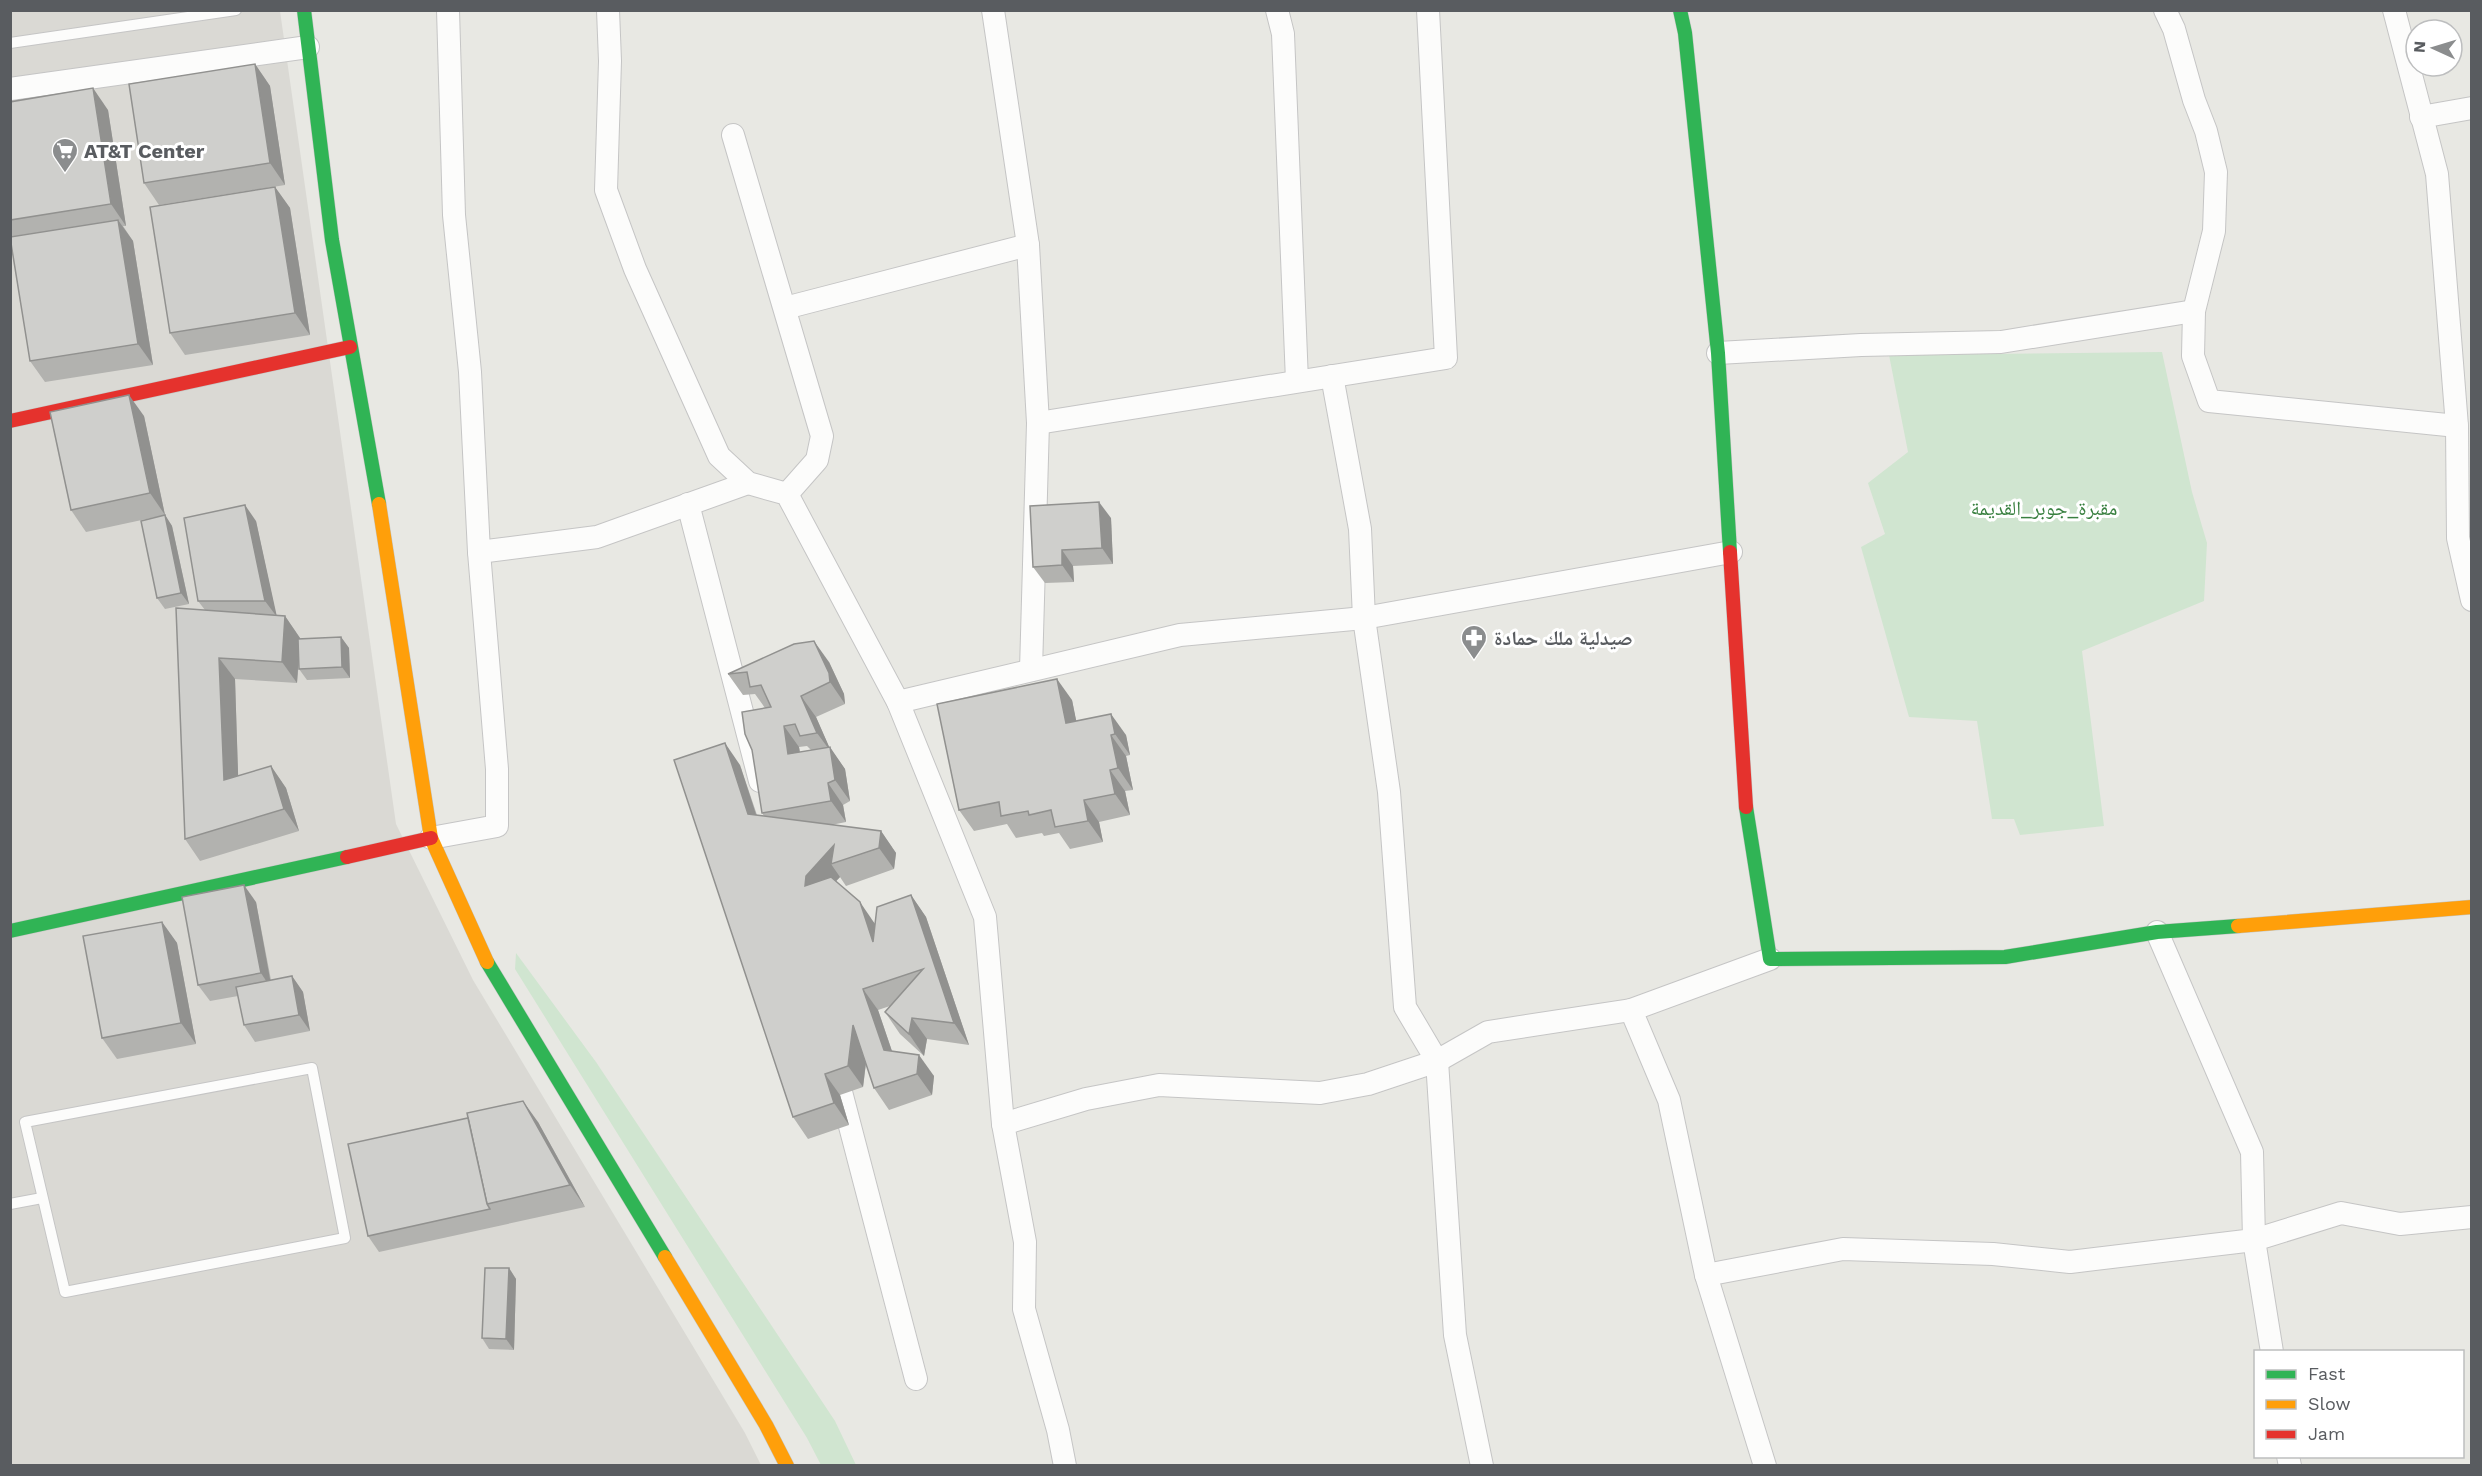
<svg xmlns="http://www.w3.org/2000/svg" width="2482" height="1476" font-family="'Work Sans','Noto Naskh Arabic',sans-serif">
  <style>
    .industrial { fill: #dad9d4 }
    .green { fill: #d0e5d0 }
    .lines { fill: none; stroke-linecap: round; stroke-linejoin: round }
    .lane-casing { stroke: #c5c5c5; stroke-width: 12 }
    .street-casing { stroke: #c5c5c5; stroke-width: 24 }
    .fast-casing { stroke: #c4c5c3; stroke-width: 15 }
    .slow-casing { stroke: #c4c5c3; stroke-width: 15 }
    .jam-casing { stroke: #c4c5c3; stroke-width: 15 }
    .lane { stroke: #fcfcfb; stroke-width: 10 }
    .street { stroke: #fcfcfb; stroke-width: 22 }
    .fast { stroke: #30b455; stroke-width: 14 }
    .slow { stroke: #ff9f0a; stroke-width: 14 }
    .jam { stroke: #e5322d; stroke-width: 14 }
    .wall { fill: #b2b2af; fill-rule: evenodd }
    .shaded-wall { fill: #91918f }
    .building { fill: #cfcfcc; stroke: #91918f; stroke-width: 1.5 }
    .labels { text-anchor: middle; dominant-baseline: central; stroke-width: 6; stroke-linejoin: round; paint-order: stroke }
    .poi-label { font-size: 20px; font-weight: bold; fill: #595c60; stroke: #fff; text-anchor: start }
    .park-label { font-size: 20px; fill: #398040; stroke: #fff }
  </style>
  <rect width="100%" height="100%" fill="#e8e8e3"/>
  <path class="industrial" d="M10 11H280L396 824 473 980 745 1433 761 1465H11Z"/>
  <g class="green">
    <path d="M2162 352 2192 492 2207 543 2204 601 2082 651 2104 826 2020 835 2014 819H1992L1977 721 1909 717 1861 547 1885 534 1868 483 1908 452 1889 355Z"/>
    <path d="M516 953 596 1062 835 1421 856 1465H821L807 1438 515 969Z"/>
  </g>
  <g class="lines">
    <defs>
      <g id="lane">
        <path d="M10 43 236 10"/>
        <path d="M312 1068 345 1238 65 1292 25 1122Z"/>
        <path d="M10 1204 42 1198"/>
      </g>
      <g id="street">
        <path d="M608 10 610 61 606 190 635 269 719 456 748 483 787 494 898 702 985 917 1003 1124 1025 1242 1024 1309 1058 1430 1065 1466"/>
        <path d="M993 10 1028 245 1038 423 1031 670"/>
        <path d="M1277 10 1283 34 1297 381"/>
        <path d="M2165 10 2174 29 2194 100 2206 131 2216 172 2214 231 2194 311 2193 356 2209 401 2457 426"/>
        <path d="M2394 10 2437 174 2457 426 2458 538 2472 600"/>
        <path d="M10 89 308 47"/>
        <path d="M2421 117 2472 108"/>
        <path d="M733 135 822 436 817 460 787 494"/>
        <path d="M785 308 1028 245"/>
        <path d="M1718 353 1861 345 2001 342 2194 311"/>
        <path d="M1332 376 1360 529 1364 618 1389 792 1405 1007 1437 1061 1455 1335 1482 1466"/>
        <path d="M1038 423 1446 358 1428 10"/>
        <path d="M688 504 760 781"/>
        <path d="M479 552 597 537 748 483"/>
        <path d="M898 702 1180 635 1364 618 1731 552"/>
        <path d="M431 838 497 826V769L479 552 470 372 454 215 448 10"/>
        <path d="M1631 1010 1669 1100 1706 1275 1765 1466"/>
        <path d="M834 1065 916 1379"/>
        <path d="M1003 1124 1086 1099 1159 1085 1320 1093 1368 1084 1437 1061 1488 1032 1631 1010 1770 959"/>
        <path d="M1706 1275 1843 1249 1993 1254 2070 1262 2254 1240 2252 1152 2157 932"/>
        <path d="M2272 1352 2254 1240 2341 1213 2400 1224 2472 1217"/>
        <path d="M2288 1456 2290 1466"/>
      </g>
      <g id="fast">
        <path d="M304 10 332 240 379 504"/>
        <path d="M1680 10 1685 33 1718 353 1730 552"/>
        <path d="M1746 807 1770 959 2005 957 2157 932 2238 926"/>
        <path d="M10 931 347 857"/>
        <path d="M487 962 665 1257"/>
      </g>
      <g id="slow">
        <path d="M379 504 431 838 487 962"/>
        <path d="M2238 926 2472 907"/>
        <path d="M665 1257 766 1425 787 1466"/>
      </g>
      <g id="jam">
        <path d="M10 421 350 347"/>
        <path d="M1730 552 1746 807"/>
        <path d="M347 857 431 838"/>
      </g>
    </defs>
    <use href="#lane" class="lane-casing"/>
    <use href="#street" class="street-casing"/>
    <use href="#fast" class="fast-casing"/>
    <use href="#slow" class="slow-casing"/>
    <use href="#jam" class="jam-casing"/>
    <use href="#lane" class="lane"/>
    <use href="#street" class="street"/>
    <use href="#fast" class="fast"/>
    <use href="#slow" class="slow"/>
    <use href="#jam" class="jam"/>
  </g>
  <g class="wall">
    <path d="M255 64 270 86 285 185 159 205 144 183Z"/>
    <path d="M10 102 108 110 126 226H123L133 241 153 365 45 382 30 361 10 238Z"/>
    <path d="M275 187 290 208 310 335 185 355 170 333Z"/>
    <path d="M144 416 165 515 86 532 71 510Z"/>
    <path d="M165 515 172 526 189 604 165 609 157 598Z"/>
    <path d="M1111 518 1113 564 1073 566 1074 582 1045 583 1033 567Z"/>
    <path d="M256 521 276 615 285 616 300 638V639L341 637 349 648 350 678 307 680 299 669V661L297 683 235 679 238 776 271 766 286 788 299 831 200 861 185 839 205 610 198 601Z"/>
    <path d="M829 662 844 694 845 704 816 717 829 747 845 769 850 801 843 805 846 822 831 825 881 831 896 853 894 869 846 886 840 877 836 881 875 924 911 895 926 917 969 1045 927 1039 924 1056 900 1034 885 1012 890 1006 878 1010 892 1051 934 1076 932 1095 889 1110 874 1088 866 1063 863 1087 840 1095 849 1125 808 1139 793 1117 740 765 757 815 764 816 762 813 765 708 755 694 743 695 728 674ZM807 746 811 750 800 752 799 747Z"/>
    <path d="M1072 700 1076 721 1126 735 1130 755 1126 756 1133 790 1125 791 1130 815 1099 822 1103 842 1070 849 1059 833 1044 836 1042 833 1016 838 1007 824 974 831 959 810Z"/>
    <path d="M256 902 271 980 292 976 303 992 310 1031 255 1042 244 1025 238 996 210 1001 198 985Z"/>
    <path d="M162 922 177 943 196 1044 117 1059 102 1038Z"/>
    <path d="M468 1118 538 1122 585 1207 379 1252 368 1236Z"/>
    <path d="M509 1268 516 1279 514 1350 489 1349 482 1338Z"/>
  </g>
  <g class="shaded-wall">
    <path d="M255 64 270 86 285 185 270 163Z"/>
    <path d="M93 88 108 110 126 226 111 204Z"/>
    <path d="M275 187 290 208 310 335 295 313Z"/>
    <path d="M118 220 133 241 153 365 138 344Z"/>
    <path d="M129 395 144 416 165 515 150 493Z"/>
    <path d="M1099 502 1111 518 1113 564 1102 548Z"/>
    <path d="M245 505 256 521 277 617 265 601Z"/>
    <path d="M165 515 172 526 189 604 181 593Z"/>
    <path d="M1062 550 1073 566 1074 582 1062 565Z"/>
    <path d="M285 616 300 638 297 683 282 662Z"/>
    <path d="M341 637 349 648 350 678 342 667Z"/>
    <path d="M814 641 829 662 844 694 845 704 830 682Z"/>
    <path d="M219 658 235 679 239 802 224 780Z"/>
    <path d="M1057 679 1072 700 1081 744 1066 723Z"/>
    <path d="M801 696 816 717 831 751 830 747 845 769 850 801 835 780 831 752 817 733Z"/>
    <path d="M1111 714 1126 735 1130 755 1115 734Z"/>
    <path d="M784 726 799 747 803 775 788 754Z"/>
    <path d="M1111 735 1126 756 1133 790 1118 768Z"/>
    <path d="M725 743 740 765 763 836 748 814Z"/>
    <path d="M271 766 286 788 299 831 284 809Z"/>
    <path d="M1110 770 1125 791 1130 815 1115 794Z"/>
    <path d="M828 783 843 805 846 822 831 801Z"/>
    <path d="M1084 800 1099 822 1103 842 1088 821Z"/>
    <path d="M881 831 896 853 894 869 879 848Z"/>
    <path d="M834 845 831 864 840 877 821 897 805 886 806 876Z"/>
    <path d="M244 885 256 902 272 990 261 973Z"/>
    <path d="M911 895 926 917 969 1045 954 1023Z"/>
    <path d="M860 902 875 924 873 942Z"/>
    <path d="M162 922 177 943 196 1044 181 1023Z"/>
    <path d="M292 976 303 992 310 1031 299 1015Z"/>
    <path d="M863 989 878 1010 899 1072 884 1050Z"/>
    <path d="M912 1018 927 1039 924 1056 909 1034Z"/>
    <path d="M853 1025 868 1046 863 1087 848 1066Z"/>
    <path d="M919 1055 934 1076 932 1095 917 1074Z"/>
    <path d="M825 1074 840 1095 849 1125 834 1103Z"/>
    <path d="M523 1101 538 1122 585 1207 570 1185Z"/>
    <path d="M509 1268 516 1279 514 1350 506 1339Z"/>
  </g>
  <g class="building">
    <path d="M255 64 270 163 144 183 129 84Z"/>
    <path d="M93 88 111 204 10 220V102Z"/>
    <path d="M275 187 295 313 170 333 150 207Z"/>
    <path d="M118 220 138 344 30 361 10 237Z"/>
    <path d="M129 395 150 493 71 510 50 412Z"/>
    <path d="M1099 502 1102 548 1062 550V565L1033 567 1030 506Z"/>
    <path d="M245 505 265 601H198L184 518Z"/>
    <path d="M165 515 181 593 157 598 141 521Z"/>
    <path d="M176 608 285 616 282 662 219 658 224 780 271 766 284 809 185 839Z"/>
    <path d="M341 637 342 667 299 669 298 639Z"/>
    <path d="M814 641 829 673 830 682 801 696 817 733 800 736 795 724 784 726 788 754 830 747 835 780 828 783 831 801 762 813 752 750 745 734 742 712 771 707 761 685 750 687 747 672 728 674 794 644Z"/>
    <path d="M1057 679 1066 723 1111 714 1115 734 1111 735 1118 768 1110 770 1115 794 1084 800 1088 821 1055 827 1051 810 1029 815 1028 811 1001 816 999 802 959 810 937 704Z"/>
    <path d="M725 743 748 814 881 831 879 848 831 864 834 845 806 876 805 886 831 877 860 902 873 942 877 907 911 895 954 1023 912 1018 909 1034 885 1012 923 969 863 989 884 1050 919 1055 917 1074 874 1088 853 1025 848 1066 825 1074 834 1103 793 1117 674 760Z"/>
    <path d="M244 885 261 973 198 985 182 897Z"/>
    <path d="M162 922 181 1023 102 1038 83 936Z"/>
    <path d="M292 976 299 1015 244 1025 236 987Z"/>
    <path d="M523 1101 570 1185 487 1204 467 1113Z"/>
    <path d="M468 1118 487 1204 490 1209 368 1236 348 1144Z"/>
    <path d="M485 1268H509L506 1339 482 1338Z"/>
  </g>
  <defs>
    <symbol id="supermarket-pin" viewBox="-11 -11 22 30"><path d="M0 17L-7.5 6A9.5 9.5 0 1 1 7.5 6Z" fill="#8b8d8e" stroke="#fff"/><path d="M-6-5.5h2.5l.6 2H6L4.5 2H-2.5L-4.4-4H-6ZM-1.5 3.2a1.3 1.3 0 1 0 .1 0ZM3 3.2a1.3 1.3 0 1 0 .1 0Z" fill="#fff"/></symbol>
    <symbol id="pharmacy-pin" viewBox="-11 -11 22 30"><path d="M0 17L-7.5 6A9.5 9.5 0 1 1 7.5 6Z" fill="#8b8d8e" stroke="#fff"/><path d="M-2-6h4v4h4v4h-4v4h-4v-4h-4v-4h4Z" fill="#fff"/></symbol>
  </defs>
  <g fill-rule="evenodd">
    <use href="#supermarket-pin" x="50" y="136" width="30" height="40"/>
    <use href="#pharmacy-pin" x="1459" y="623" width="30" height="40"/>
  </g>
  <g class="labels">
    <g class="poi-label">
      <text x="84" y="151">AT&amp;T Center</text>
      <text x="1494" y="638">صيدلية ملك حمادة</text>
    </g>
    <g class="park-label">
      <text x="2044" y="508">مقبرة_جوبر_القديمة</text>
    </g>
  </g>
  <rect width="2482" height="1476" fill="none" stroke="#595c60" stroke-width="24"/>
  <rect x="2254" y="1350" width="210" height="108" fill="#ffffff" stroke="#bdbebf" stroke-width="1.5"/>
  <rect x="2266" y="1370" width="30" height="9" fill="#30b455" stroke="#bdbebf" stroke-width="1.5"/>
  <text x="2308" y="1380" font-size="18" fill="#595c60">Fast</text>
  <rect x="2266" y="1400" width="30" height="9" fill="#ff9f0a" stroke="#bdbebf" stroke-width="1.5"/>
  <text x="2308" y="1410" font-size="18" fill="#595c60">Slow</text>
  <rect x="2266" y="1430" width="30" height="9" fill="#e5322d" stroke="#bdbebf" stroke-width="1.5"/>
  <text x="2308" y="1440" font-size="18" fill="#595c60">Jam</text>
  <g transform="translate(2434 48) rotate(274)"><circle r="28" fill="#ffffff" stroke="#bdbebf" stroke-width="1.5"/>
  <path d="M0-4.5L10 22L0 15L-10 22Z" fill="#8b8d8e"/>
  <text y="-9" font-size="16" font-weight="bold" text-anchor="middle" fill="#595c60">N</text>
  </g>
</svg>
